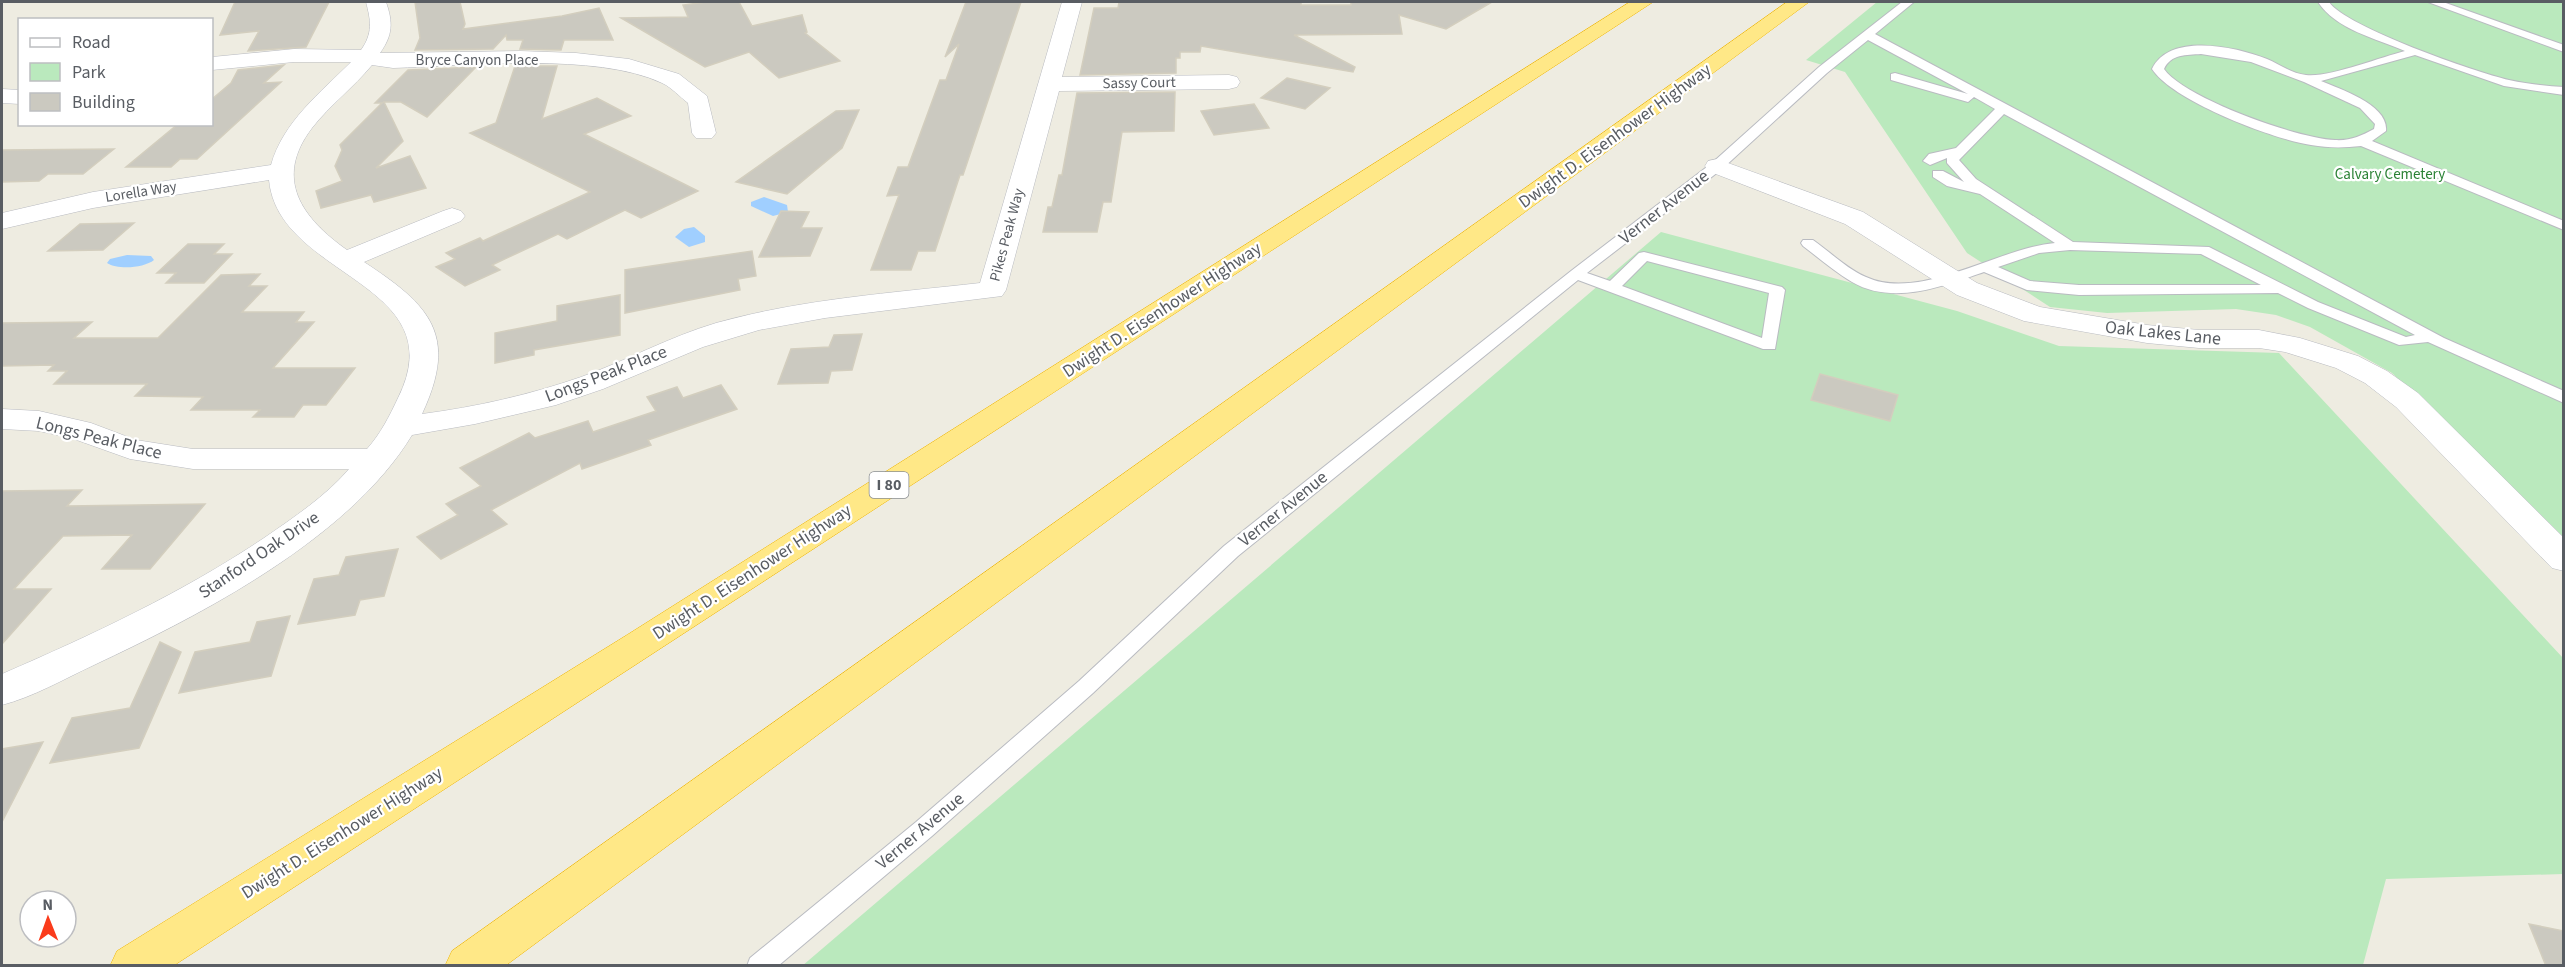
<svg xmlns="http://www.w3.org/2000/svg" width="2565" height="967" font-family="'Source Sans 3',sans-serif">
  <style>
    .green { fill: #bae9bd }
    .water { fill: #a0cfff }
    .building { fill: #cbc9c0; stroke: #d3cebe; stroke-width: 1.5 }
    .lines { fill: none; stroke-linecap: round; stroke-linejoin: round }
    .service-casing { stroke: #b9bbc1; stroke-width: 2 }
    .minor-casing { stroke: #b9bbc1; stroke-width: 1 }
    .motorway-casing { stroke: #efb400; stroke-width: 1 }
    .service { fill: #fff; fill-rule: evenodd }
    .minor { fill: #fff; fill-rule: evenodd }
    .motorway { fill: #ffe887; fill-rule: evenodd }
    .labels { text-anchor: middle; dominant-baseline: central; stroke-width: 4.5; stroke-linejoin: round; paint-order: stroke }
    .far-street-label { font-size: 15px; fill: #595d63; stroke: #fff }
    .far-park-label { font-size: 15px; fill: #2b8235; stroke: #fff }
    .shield { fill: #fff; stroke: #8b8e92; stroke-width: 1.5 }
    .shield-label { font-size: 16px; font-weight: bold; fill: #595d63 }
    .street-label { font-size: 18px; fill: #595d63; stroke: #fff }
  </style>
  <rect width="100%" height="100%" fill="#eeece1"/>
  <g class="green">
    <path d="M1877 2H2563V540L2392 373 2310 327 2276 315 2236 309 2107 313 2050 307 1967 253 1845 72 1806 60Z"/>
    <path d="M1661 232 1957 311 2059 346 2279 353 2563 658V874L2386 879 2363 965 802 966Z"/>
  </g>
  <g class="water">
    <path d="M764 197 787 205 788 212 773 216 751 206V202Z"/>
    <path d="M694 227 705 236V242L689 247 675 237 684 229Z"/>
    <path d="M127 255 151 256 154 260C144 268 118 270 107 263L110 259Z"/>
  </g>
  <g class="building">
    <path d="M235 2H329L306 47 248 51 259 31 220 35Z"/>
    <path d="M415 2H460L465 24 463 29 562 16 599 8 613 40H564L561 50 520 49 523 40H507L506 35 493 49 415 50 420 38Z"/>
    <path d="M706 2H739L752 26 802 15 807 32 805 33 840 61 779 78 749 52 705 67 621 18 688 17 683 5Z"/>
    <path d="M966 2H1021L963 175H960L935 251H918L911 270H871L899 195 887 196 898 167H908L940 80H946L959 44 945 57Z"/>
    <path d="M1119 2H1301V5H1351V2H1492L1446 29 1399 15 1402 34 1294 35 1355 67 1353 72 1201 46 1200 52H1180V58H1176V73L1080 75 1094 8H1118Z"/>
    <path d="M284 65 264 83 281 82 197 159H180L171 167H126L178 124H212V99L231 83 238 70Z"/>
    <path d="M515 66H557L542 119 597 98 631 116 584 134 698 191 641 218 625 210 567 239 558 234 492 265 500 270 465 286 436 267 455 259 446 253 480 238 483 241 590 192 470 133 496 123Z"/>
    <path d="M476 67 427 117 401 102H384L403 141 376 168 410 156 426 188 374 202 371 195 321 208 316 191 342 181 335 166 342 150 340 145 382 103H375L408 70Z"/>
    <path d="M1287 78 1330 88 1305 109 1261 98Z"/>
    <path d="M1175 92 1174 131 1122 132 1111 202H1103L1097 232H1043L1048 207H1052L1059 175H1062L1077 93Z"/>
    <path d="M1254 104 1269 128 1214 135 1201 111Z"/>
    <path d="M859 110 842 148 787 194 736 182 836 111Z"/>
    <path d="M114 149 83 174H48L39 181 2 182V150Z"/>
    <path d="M781 211 809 212 801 228H822L810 256 759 257Z"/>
    <path d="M134 223 103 250 48 251 80 224Z"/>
    <path d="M188 244H224L214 254H232L204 283H166L176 273H157Z"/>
    <path d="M752 251 756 276 738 279 740 290 625 313V270Z"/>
    <path d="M260 274 249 286H267L242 312H304L296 322H314L273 368H355L326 405H303L294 417H253L260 410H191L203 397 135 396 147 384H54L67 371H48L54 365 2 366V323L92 322 74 338H158L221 275Z"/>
    <path d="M620 295V335L534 350V355L495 363V333L557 321V306Z"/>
    <path d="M862 334 852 370 831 371 828 383 778 384 791 349 829 347 834 335Z"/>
    <path d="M1820 374 1898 395 1890 421 1811 400Z"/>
    <path d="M721 385 737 409 648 440 651 445 582 469 580 463 491 510 507 524 441 559 417 537 458 515 446 504 481 486 460 468 529 433 535 438 588 421 593 432 656 411 647 397 677 387 683 398Z"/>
    <path d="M82 490 67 506 205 504 150 569H102L132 535 63 536 14 589H51L2 644V491Z"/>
    <path d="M398 549 384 596 360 600 355 615 298 624 314 579 339 575 346 557Z"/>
    <path d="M290 616 271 676 179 693 195 652 250 642 257 622Z"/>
    <path d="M160 642 181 652 139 748 50 763 72 718 130 708Z"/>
    <path d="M43 742 2 822V749Z"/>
    <path d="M2529 924 2564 931V966H2546Z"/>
  </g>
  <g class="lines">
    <defs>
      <g id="service">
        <path d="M1902 2H1914L1875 34 2444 338 2564 391V403L2428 342 2399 345 2308 308 2278 293 2079 295 2027 290 1984 272C1944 286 1893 306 1852 282 1835 272 1819 258 1803 246L1801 243 1803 240H1813C1830 252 1847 269 1866 277 1920 302 1998 248 2055 243L1980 194 1947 186 1933 177V171H1943L1964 182 1947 163V158L1930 165 1923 161 1929 154 1956 148 1995 109 1974 97 1968 102 1891 80V74L1895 73 1968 94 1868 40 1827 73 1722 169 1587 273 1610 281 1639 253 1644 252 1782 287 1785 290 1775 349H1763L1578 280 1238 556 1093 693 932 836 778 966H747L750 958 916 822 1079 681 1224 546 1571 271 1712 163 1819 67ZM2004 114 2415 335 2406 337 2318 302 2209 247 2073 242 1976 179 1959 160ZM2070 250 2201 254 2261 285H2079L2030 281 1998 267 2039 253ZM1647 261 1769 293 1762 338 1622 286Z"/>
        <path d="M2318 2H2329C2346 27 2475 72 2509 80 2527 84 2545 86 2564 87V95L2504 86 2415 55 2321 81C2340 89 2389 105 2386 131L2372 141 2564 221V230L2361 146C2343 148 2328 148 2311 145 2272 139 2173 101 2152 69 2170 32 2236 47 2267 59 2279 64 2292 74 2306 75 2328 78 2381 57 2405 51 2377 39 2335 29 2318 2ZM2201 54 2251 62 2304 82 2360 108 2375 124 2374 129C2361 136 2350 141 2335 140 2299 139 2184 98 2164 69 2171 54 2186 55 2201 54Z"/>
        <path d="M2428 2H2443L2564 45V52Z"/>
      </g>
      <g id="minor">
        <path d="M366 2H386C393 22 393 35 380 53L520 51 576 53 629 59 679 74 707 96 716 133 712 138H696L692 133 688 103C680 97 671 87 662 83 596 52 467 66 393 68L372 65C354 87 330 105 312 128 273 179 302 218 347 250L443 211 452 208 461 211 465 216 461 221 364 262C430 305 459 335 422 414 476 407 529 395 581 377 626 361 669 337 716 323 802 299 892 293 980 283L1062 2H1082L1062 77 1229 75 1237 77 1240 82 1237 87 1229 89 1059 91 1006 290 1002 296 825 318 759 330 703 347 603 389 556 405 475 424 412 435C350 538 201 615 94 665 64 679 33 697 2 705V674C92 635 182 593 264 538 293 518 326 496 349 469H193L130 459 71 438 39 431 2 429V409L39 411 91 423 136 440 193 449H367C381 433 389 417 398 398 456 282 278 278 269 180L93 208 2 229V213L93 192 271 165C283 122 320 93 351 62H294L212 70V57L294 49 361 50C373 33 371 21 366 2Z"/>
        <path d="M2 89 20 90V104L2 103Z"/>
        <path d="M1717 159 1863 212 1977 283 2040 307 2147 325 2199 330H2259L2300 338 2358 356 2387 371 2418 393 2564 538V571L2552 568 2396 407 2365 383 2336 368 2285 352 2259 348H2199L2147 343 2024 321 1957 295 1845 224 1708 171 1705 166 1708 161Z"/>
      </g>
      <g id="motorway">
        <path d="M1630 2H1653L173 966H110L117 951 627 635Z"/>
        <path d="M1787 2H1809L505 966H445L452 951Z"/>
      </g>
    </defs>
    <use href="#service" class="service-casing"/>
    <use href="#minor" class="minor-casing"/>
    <use href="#motorway" class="motorway-casing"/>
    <use href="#service" class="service"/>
    <use href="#minor" class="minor"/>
    <use href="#motorway" class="motorway"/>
  </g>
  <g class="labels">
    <g class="far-street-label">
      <text x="477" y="60">Bryce Canyon Place</text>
      <text transform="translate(1139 83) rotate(-1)">Sassy Court</text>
      <text transform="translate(141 192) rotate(-9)">Lorella Way</text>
      <text transform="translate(1007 235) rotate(-75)">Pikes Peak Way</text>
    </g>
    <g class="far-park-label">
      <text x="2390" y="174">Calvary Cemetery</text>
    </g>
    <rect class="shield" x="869.5" y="472" width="39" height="26" rx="4.5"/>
    <g class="shield-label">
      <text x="889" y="485">I 80</text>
    </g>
    <g class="street-label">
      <text transform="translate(1615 136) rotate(-36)">Dwight D. Eisenhower Highway</text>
      <text transform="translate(1664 207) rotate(-38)">Verner Avenue</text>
      <text transform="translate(1162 310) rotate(-33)">Dwight D. Eisenhower Highway</text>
      <text transform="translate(2163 333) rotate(6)">Oak Lakes Lane</text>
      <text transform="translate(606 374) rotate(-21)">Longs Peak Place</text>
      <text transform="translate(99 438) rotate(14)">Longs Peak Place</text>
      <text transform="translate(1283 509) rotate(-39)">Verner Avenue</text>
      <text transform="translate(259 555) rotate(-34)">Stanford Oak Drive</text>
      <text transform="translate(752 572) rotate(-33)">Dwight D. Eisenhower Highway</text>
      <text transform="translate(920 831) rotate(-40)">Verner Avenue</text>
      <text transform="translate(342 833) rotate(-32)">Dwight D. Eisenhower Highway</text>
    </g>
  </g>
  <rect width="2565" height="967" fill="none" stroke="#595d63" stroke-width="6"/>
  <rect x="18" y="18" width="195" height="108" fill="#ffffff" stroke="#bdbec1" stroke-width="1.5"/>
  <rect x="30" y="38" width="30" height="9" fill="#ffffff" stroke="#bdbec1" stroke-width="1.5"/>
  <text x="72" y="48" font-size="18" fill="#595d63">Road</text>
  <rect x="30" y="63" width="30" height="18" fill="#bae9bd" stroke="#bdbec1" stroke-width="1.5"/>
  <text x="72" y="78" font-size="18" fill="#595d63">Park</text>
  <rect x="30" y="93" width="30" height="18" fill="#cbc9c0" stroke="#bdbec1" stroke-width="1.5"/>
  <text x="72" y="108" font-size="18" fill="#595d63">Building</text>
  <g transform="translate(48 919) rotate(359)"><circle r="28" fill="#ffffff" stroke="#bdbec1" stroke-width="1.5"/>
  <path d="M0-4.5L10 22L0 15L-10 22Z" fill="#fa3b1b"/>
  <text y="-9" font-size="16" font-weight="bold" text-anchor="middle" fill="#595d63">N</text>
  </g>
</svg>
